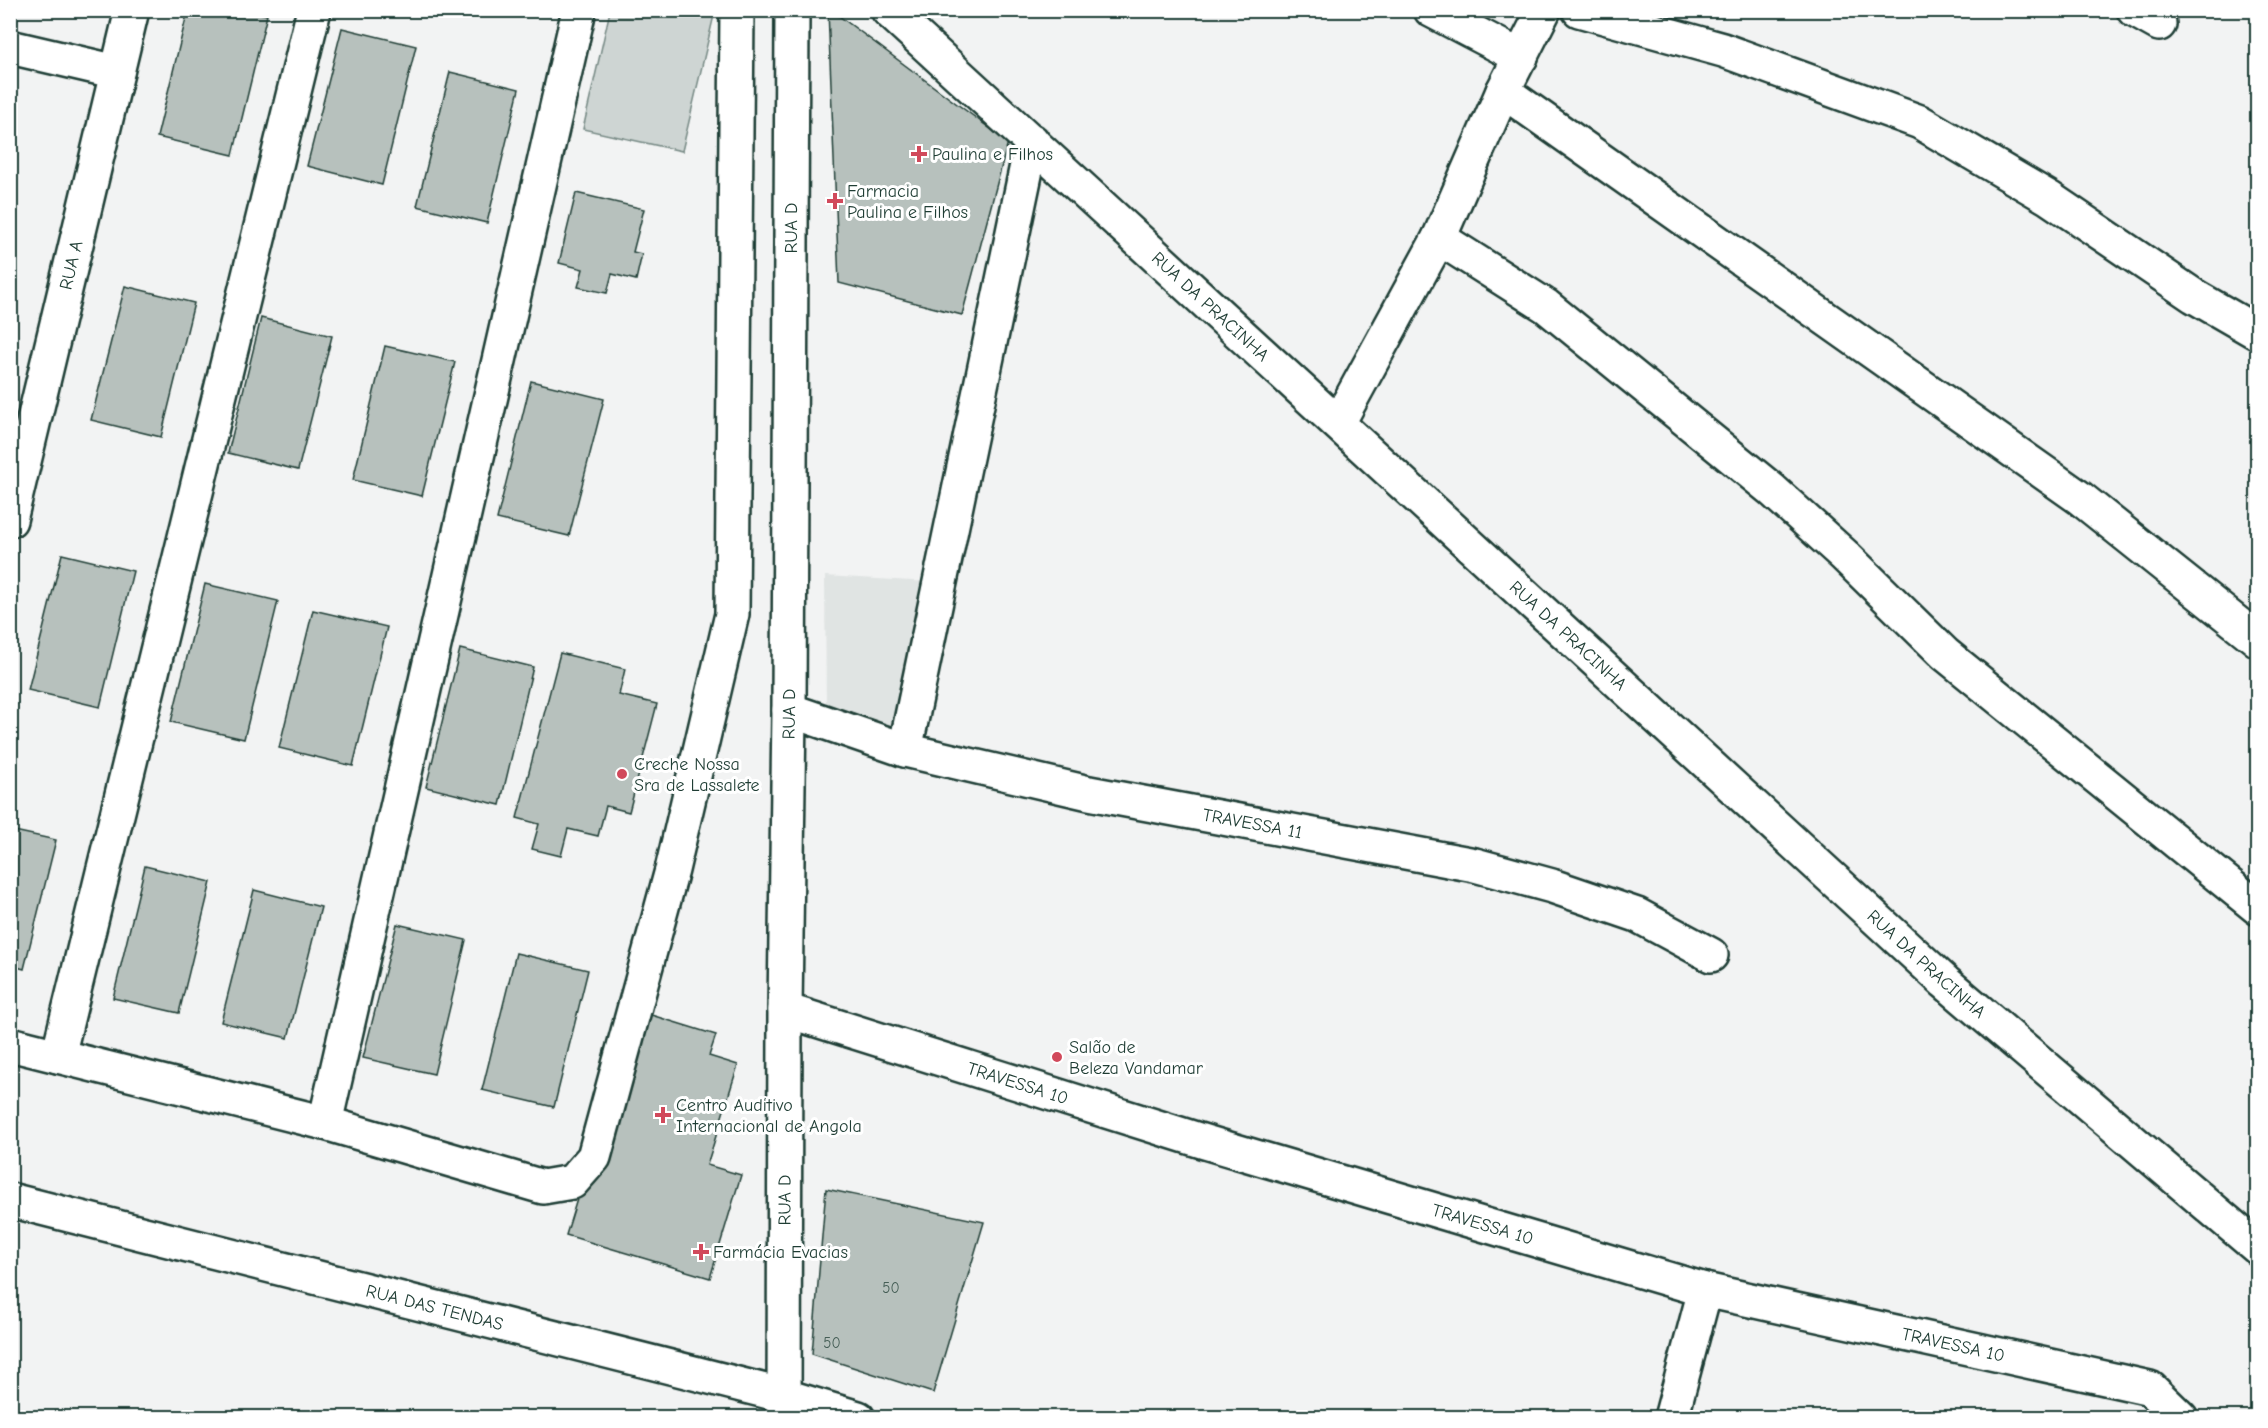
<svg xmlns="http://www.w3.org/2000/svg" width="2268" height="1428" font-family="'Comic Neue',sans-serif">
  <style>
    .built { fill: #e0e4e3 }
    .green { fill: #ced5d3; stroke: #768984; stroke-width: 1.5 }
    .building { fill: #b7c1bd; stroke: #1f3d34; stroke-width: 1.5 }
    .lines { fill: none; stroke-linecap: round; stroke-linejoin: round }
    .street-casing { stroke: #1f3d34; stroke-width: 38 }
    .secondary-casing { stroke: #1f3d34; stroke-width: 38 }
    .street { stroke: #fff; stroke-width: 33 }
    .secondary { stroke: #fff; stroke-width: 33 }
    .poi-dot { fill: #d1495b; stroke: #fff; stroke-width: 2 }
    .labels { text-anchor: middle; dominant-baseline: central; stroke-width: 6; stroke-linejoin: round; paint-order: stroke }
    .number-label { font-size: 15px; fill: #455e56 }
    .poi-label { font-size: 18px; fill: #1f3d34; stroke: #fff; text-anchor: start }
    .street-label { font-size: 18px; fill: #1f3d34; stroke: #fff }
  </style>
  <rect width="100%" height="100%" fill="#f2f3f3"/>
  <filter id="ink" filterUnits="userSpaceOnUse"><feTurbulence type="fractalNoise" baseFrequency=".0167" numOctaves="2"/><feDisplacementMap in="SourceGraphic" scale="12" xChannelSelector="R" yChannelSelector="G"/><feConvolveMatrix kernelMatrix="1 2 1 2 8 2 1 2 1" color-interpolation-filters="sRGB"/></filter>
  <g filter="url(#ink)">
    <path class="built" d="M825 576 930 582 895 730 826 714Z"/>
    <path class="green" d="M610 11H715L682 151 583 129Z"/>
    <g class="building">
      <path d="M188 10H247L267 15 233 155 157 137Z"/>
      <path d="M828 10H831L1008 142 962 315 839 283Z"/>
      <path d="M342 28 416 46 382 185 307 166Z"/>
      <path d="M450 72 519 89 487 223 417 206Z"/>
      <path d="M576 193 644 209 633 252 642 254 636 280 612 274 607 293 578 287 583 269 559 263Z"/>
      <path d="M125 286 194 303 161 437 91 420Z"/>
      <path d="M261 318 332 336 298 470 228 453Z"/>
      <path d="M385 346 455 362 422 496 353 480Z"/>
      <path d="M531 381 604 399 569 536 497 519Z"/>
      <path d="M62 554 133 571 100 707 28 690Z"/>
      <path d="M205 584 278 601 244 739 171 722Z"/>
      <path d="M313 610 387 627 353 766 279 748Z"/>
      <path d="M460 649 533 667 500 805 426 787Z"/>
      <path d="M560 653 625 669 619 695 657 704 629 812 606 806 598 836 568 829 561 856 532 849 539 824 517 818Z"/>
      <path d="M10 830 56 840 24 969 10 965Z"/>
      <path d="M145 866 211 882 179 1013 113 998Z"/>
      <path d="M254 890 321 907 288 1038 221 1022Z"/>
      <path d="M397 924 466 940 434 1074 363 1058Z"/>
      <path d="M516 953 588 970 554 1107 482 1090Z"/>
      <path d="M635 1010 716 1035 709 1056 738 1065 707 1165 741 1175 710 1278 566 1235Z"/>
      <path d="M826 1189 984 1222 933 1393 812 1354Z"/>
    </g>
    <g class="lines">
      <defs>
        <g id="street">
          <path id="s1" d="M888 10 1945 982 2258 1248"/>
          <path d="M1431 10 1521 57"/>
          <path d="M1579 10 1723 50 1920 122 2049 198 2194 296 2258 333"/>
          <path d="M2134 10 2159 24"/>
          <path d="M10 47 117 72"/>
          <path d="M1503 91 2080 498 2258 640"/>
          <path d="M1439 238 1546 306 1771 489 1844 555 1945 654 2258 908"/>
          <path d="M1338 423 1439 238 1503 91 1544 10"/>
          <path id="s2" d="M10 520 132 10"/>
          <path id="s3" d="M789 710 905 750 1089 793 1475 865 1552 886 1637 915 1711 955"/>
          <path d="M905 750 1032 141"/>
          <path id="s4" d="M785 1010 1205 1142 1705 1290 2150 1388 2181 1418"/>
          <path d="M10 1044 325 1123 543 1187 572 1182 594 1157 672 870 732 614 737 10"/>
          <path d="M58 1056 314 10"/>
          <path d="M325 1123 579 10"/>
          <path d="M1671 1418 1705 1290"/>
        </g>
        <g id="secondary">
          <path id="s5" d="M10 1200 785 1396 858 1418"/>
          <path id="s6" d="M784 1418 785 1010 789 710 792 10"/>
        </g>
      </defs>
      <use href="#street" class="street-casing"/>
      <use href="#secondary" class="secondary-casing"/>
      <use href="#street" class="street"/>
      <use href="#secondary" class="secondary"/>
    </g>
  </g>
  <g class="poi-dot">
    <path d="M916 145h6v6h6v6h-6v6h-6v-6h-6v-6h6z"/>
    <path d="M832 192h6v6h6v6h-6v6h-6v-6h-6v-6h6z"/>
    <circle cx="622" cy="774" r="6"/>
    <circle cx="1057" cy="1057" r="6"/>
    <path d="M660 1106h6v6h6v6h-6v6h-6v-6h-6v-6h6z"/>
    <path d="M698 1243h6v6h6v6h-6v6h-6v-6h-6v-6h6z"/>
  </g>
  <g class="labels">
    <g class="number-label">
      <text x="891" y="1288">50</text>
      <text x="832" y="1343">50</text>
    </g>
    <g class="poi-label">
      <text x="932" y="154">Paulina e Filhos</text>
      <text x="847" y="191">Farmacia<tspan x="847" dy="21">Paulina e Filhos</tspan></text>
      <text x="634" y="764">Creche Nossa<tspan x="634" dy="21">Sra de Lassalete</tspan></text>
      <text x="1069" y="1047">Salão de<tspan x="1069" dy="21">Beleza Vandamar</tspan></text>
      <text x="676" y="1105">Centro Auditivo<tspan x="676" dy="21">Internacional de Angola</tspan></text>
      <text x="713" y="1252">Farmácia Evacias</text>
    </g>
    <g class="street-label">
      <text stroke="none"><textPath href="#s6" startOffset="1190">RUA D</textPath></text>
      <text stroke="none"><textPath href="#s2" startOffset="262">RUA A</textPath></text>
      <text stroke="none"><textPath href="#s1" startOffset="438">RUA DA PRACINHA</textPath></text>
      <text stroke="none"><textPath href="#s1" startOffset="924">RUA DA PRACINHA</textPath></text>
      <text stroke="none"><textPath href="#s6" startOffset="704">RUA D</textPath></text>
      <text stroke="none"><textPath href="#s3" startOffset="478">TRAVESSA 11</textPath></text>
      <text stroke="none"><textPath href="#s1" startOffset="1410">RUA DA PRACINHA</textPath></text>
      <text stroke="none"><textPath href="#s4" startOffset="244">TRAVESSA 10</textPath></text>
      <text stroke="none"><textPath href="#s6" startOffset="218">RUA D</textPath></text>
      <text stroke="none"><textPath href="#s4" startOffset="730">TRAVESSA 10</textPath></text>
      <text stroke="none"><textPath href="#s5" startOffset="438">RUA DAS TENDAS</textPath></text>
      <text stroke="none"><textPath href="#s4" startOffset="1216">TRAVESSA 10</textPath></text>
    </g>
  </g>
  <rect width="2268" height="1428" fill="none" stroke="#fff" stroke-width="36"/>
  <rect x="18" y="18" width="2232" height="1392" fill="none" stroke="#1f3d34" stroke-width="2" filter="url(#ink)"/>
</svg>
